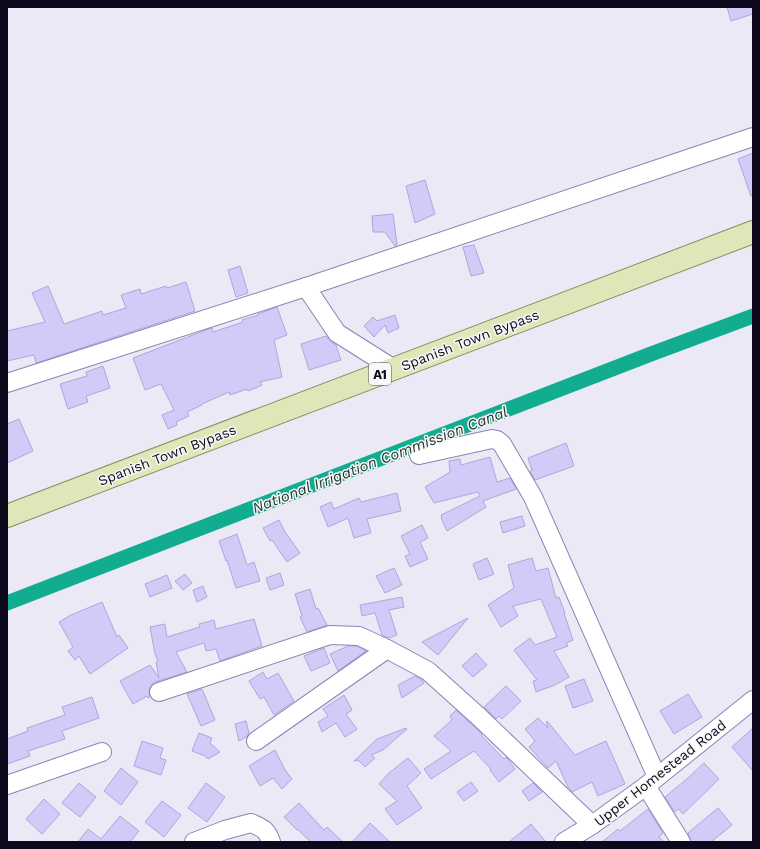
<svg xmlns="http://www.w3.org/2000/svg" width="760" height="849" font-family="'Work Sans',sans-serif">
  <style>
    .lines { fill: none; stroke-linecap: round; stroke-linejoin: round }
    .canal { stroke: #12ad90; stroke-width: 15 }
    .building { fill: #d3caf8; stroke: #b1a4dd }
    .minor-casing { stroke: #8d81b7; stroke-width: 20 }
    .major-casing { stroke: #898e61; stroke-width: 24 }
    .minor { stroke: #fff; stroke-width: 18 }
    .major { stroke: #e0e6b7; stroke-width: 22 }
    .labels { text-anchor: middle; dominant-baseline: central; stroke-width: 3; stroke-linejoin: round; paint-order: stroke }
    .shield { fill: #f8f8f8; stroke: #54505d; stroke-width: 1 }
    .shield-label { font-size: 13px; font-weight: bold; fill: #0d081b }
    .street-label { font-size: 14px; fill: #0d081b; stroke: #f8f8f8 }
    .water-label { font-size: 15px; font-style: italic; fill: #203630; stroke: #f8f8f8 }
  </style>
  <rect width="100%" height="100%" fill="#ebe9f5"/>
  <g class="lines">
    <path class="canal" d="M7 603 651 354 753 316"/>
  </g>
  <g class="building">
    <path d="M727 7H753V14L731 21Z"/>
    <path d="M753 153V196H751L738 159Z"/>
    <path d="M425 180 435 214 415 223 406 186Z"/>
    <path d="M393 214 397 245 395 246 385 232H373L372 216Z"/>
    <path d="M474 245 484 273 471 276 463 247Z"/>
    <path d="M240 266 248 293 236 297 228 270Z"/>
    <path d="M186 282 195 311 36 363 34 355 7 361V331L45 322 32 293 48 286 64 324 102 311 103 315 126 308 121 295 140 289 141 294 166 286 167 288Z"/>
    <path d="M277 307 287 335 274 340 282 377 260 382 262 385 248 391 247 389 230 395 229 392 202 404V405L187 412 189 416 176 422 177 425 168 429 162 415 174 410 161 384 145 390 133 358 206 330 212 328 213 332 243 322 242 320 258 315V314Z"/>
    <path d="M395 315 399 328 388 333 385 325 374 337 364 326 373 317 377 321Z"/>
    <path d="M326 336 331 342 336 345 341 360 309 370 301 344Z"/>
    <path d="M103 366 110 388 86 396 88 402 68 409 60 384 87 376 86 372Z"/>
    <path d="M19 419 33 451 7 463V424Z"/>
    <path d="M566 443 574 466 535 480 530 471 532 470 528 458Z"/>
    <path d="M490 457 497 482 510 478 516 489 483 501 486 507 447 531 441 518 442 517 441 515 480 496 478 492 434 503 425 487 450 472 449 461 460 459 461 465Z"/>
    <path d="M397 493 401 511 367 519 371 533 354 538 348 518 328 527 320 507 331 502 334 509 359 498 361 502Z"/>
    <path d="M522 516 525 526 503 533 500 522Z"/>
    <path d="M279 520 285 532 300 553 287 562 272 540 270 541 263 528Z"/>
    <path d="M422 525 428 538 420 542 428 559 410 567 405 556 410 554 401 536Z"/>
    <path d="M237 534 247 565 254 562 260 581 236 588 227 560 226 561 219 541Z"/>
    <path d="M487 558 494 574 479 580 473 564Z"/>
    <path d="M532 558 536 571 548 568 556 598 559 597 565 613H564L573 640 566 643 568 646 554 651 569 677 555 685 536 692 533 681 537 680 514 650 530 638 535 645 557 637 541 599 513 606 518 616 501 627 488 605 514 588 508 565Z"/>
    <path d="M394 568 402 585 385 593 376 576Z"/>
    <path d="M280 573 284 585 270 590 266 578Z"/>
    <path d="M185 574 192 583 183 590 175 581Z"/>
    <path d="M167 575 172 588 150 597 145 584Z"/>
    <path d="M203 586 207 597 197 602 193 590Z"/>
    <path d="M310 589 316 609 318 608 327 625 307 632 300 617 302 616 295 594Z"/>
    <path d="M402 597 404 607 389 610 397 635 389 638 382 635 375 613 362 616 360 605Z"/>
    <path d="M102 602 117 637 119 635 128 648 90 674 79 656 75 660 68 651 73 647 59 622 71 615Z"/>
    <path d="M468 618 438 655 422 642Z"/>
    <path d="M254 619 262 646 220 661 216 649 206 651 204 643 176 652 187 672 155 682 151 685 149 690 150 697 148 698 147 696 133 704 120 681 150 665 159 678 156 662 158 661 155 654 150 627 165 624 167 637 200 627 199 624 214 620 216 629Z"/>
    <path d="M348 646H357L366 651 338 671 330 654Z"/>
    <path d="M324 648 330 663 311 671 304 656Z"/>
    <path d="M476 653 487 665 473 677 462 666Z"/>
    <path d="M263 672 267 679 278 673 294 701 274 715 264 697 260 699 249 681Z"/>
    <path d="M415 676 422 680 424 683 402 698 398 685Z"/>
    <path d="M584 679 593 701 573 708 565 686Z"/>
    <path d="M506 686 521 701 502 719 499 716 496 719 484 707Z"/>
    <path d="M202 689 215 720 201 726 187 694Z"/>
    <path d="M688 694 702 717 674 734 660 711Z"/>
    <path d="M344 695 352 710 346 714 357 729 345 737 336 723 322 732 318 722 328 716 323 709Z"/>
    <path d="M92 697 99 718 62 731 65 739 28 751 30 756 7 764V739L28 731 27 728 65 715 62 707Z"/>
    <path d="M456 710 482 734 481 735 504 759 506 757 507 758 515 769 499 782 490 770 491 769 474 751 431 779 424 769 451 751 434 736 452 720 450 716Z"/>
    <path d="M538 718 548 728 546 722 547 721 575 755 606 741 625 784 598 796 592 782 572 792 568 787 556 761 548 768 529 747 535 741 525 729Z"/>
    <path d="M246 721 249 733 246 737 239 741 235 724Z"/>
    <path d="M406 728 407 729 383 750 371 755 375 758 365 767 358 760 355 761H354L377 739Z"/>
    <path d="M753 728V771L732 747Z"/>
    <path d="M199 733 212 738 210 743 220 752 208 759 205 756 192 751Z"/>
    <path d="M142 741 163 748 160 758 166 760 161 775 134 766Z"/>
    <path d="M275 750 285 770 292 779 282 789 273 778 260 786 249 766Z"/>
    <path d="M408 758 421 773 407 786 422 808 397 825 385 809 397 801 379 784 389 773Z"/>
    <path d="M704 763 719 779 683 814 679 809 675 812 665 797 688 778Z"/>
    <path d="M121 768 138 782 121 805 104 791Z"/>
    <path d="M471 782 478 791 464 801 457 792Z"/>
    <path d="M79 783 96 797 80 817 62 803Z"/>
    <path d="M206 783 225 797 207 822 188 808Z"/>
    <path d="M533 783 542 792 529 801 522 791Z"/>
    <path d="M44 799 60 814 42 834 26 819Z"/>
    <path d="M162 801 181 815 164 837 145 822Z"/>
    <path d="M299 803 324 830 327 827 343 842H311L297 829V830L284 817Z"/>
    <path d="M718 808 732 825 711 842H691L688 833Z"/>
    <path d="M648 809 663 833 659 837 664 842H602L618 829 620 831Z"/>
    <path d="M120 816 139 831 130 842H78L88 829 101 839Z"/>
    <path d="M370 823 390 842H352Z"/>
    <path d="M531 824 546 842H509Z"/>
  </g>
  <g class="lines">
    <defs>
      <g id="minor">
        <path d="M306 287 337 333 394 369"/>
        <path d="M7 383 306 287 753 137"/>
        <path d="M419 455 492 439 497 440 502 444 533 497 657 777"/>
        <path d="M159 692 330 635 359 636 387 649 428 671 477 715 592 825"/>
        <path d="M256 741 387 649"/>
        <path d="M7 785 102 752"/>
        <path d="M646 786 681 842"/>
        <path d="M194 842 225 830 251 823C262 828 267 829 271 842"/>
        <path d="M564 842 592 825 646 786 753 700"/>
      </g>
      <path id="major" d="M7 516 753 232"/>
    </defs>
    <use href="#minor" class="minor-casing"/>
    <use href="#major" class="major-casing"/>
    <use href="#minor" class="minor"/>
    <use href="#major" class="major"/>
  </g>
  <g class="labels">
    <rect class="shield" x="369" y="363" width="22" height="22" rx="3"/>
    <g class="shield-label">
      <text x="380" y="374">A1</text>
    </g>
    <g class="street-label">
      <text transform="translate(470 340) rotate(-21)">Spanish Town Bypass</text>
      <text transform="translate(167 455) rotate(-21)">Spanish Town Bypass</text>
      <text transform="translate(660 773) rotate(-38)">Upper Homestead Road</text>
    </g>
    <g class="water-label">
      <text transform="translate(380 460) rotate(-21)">National Irrigation Commission Canal</text>
    </g>
  </g>
  <rect width="760" height="849" fill="none" stroke="#0d081b" stroke-width="16"/>
</svg>
